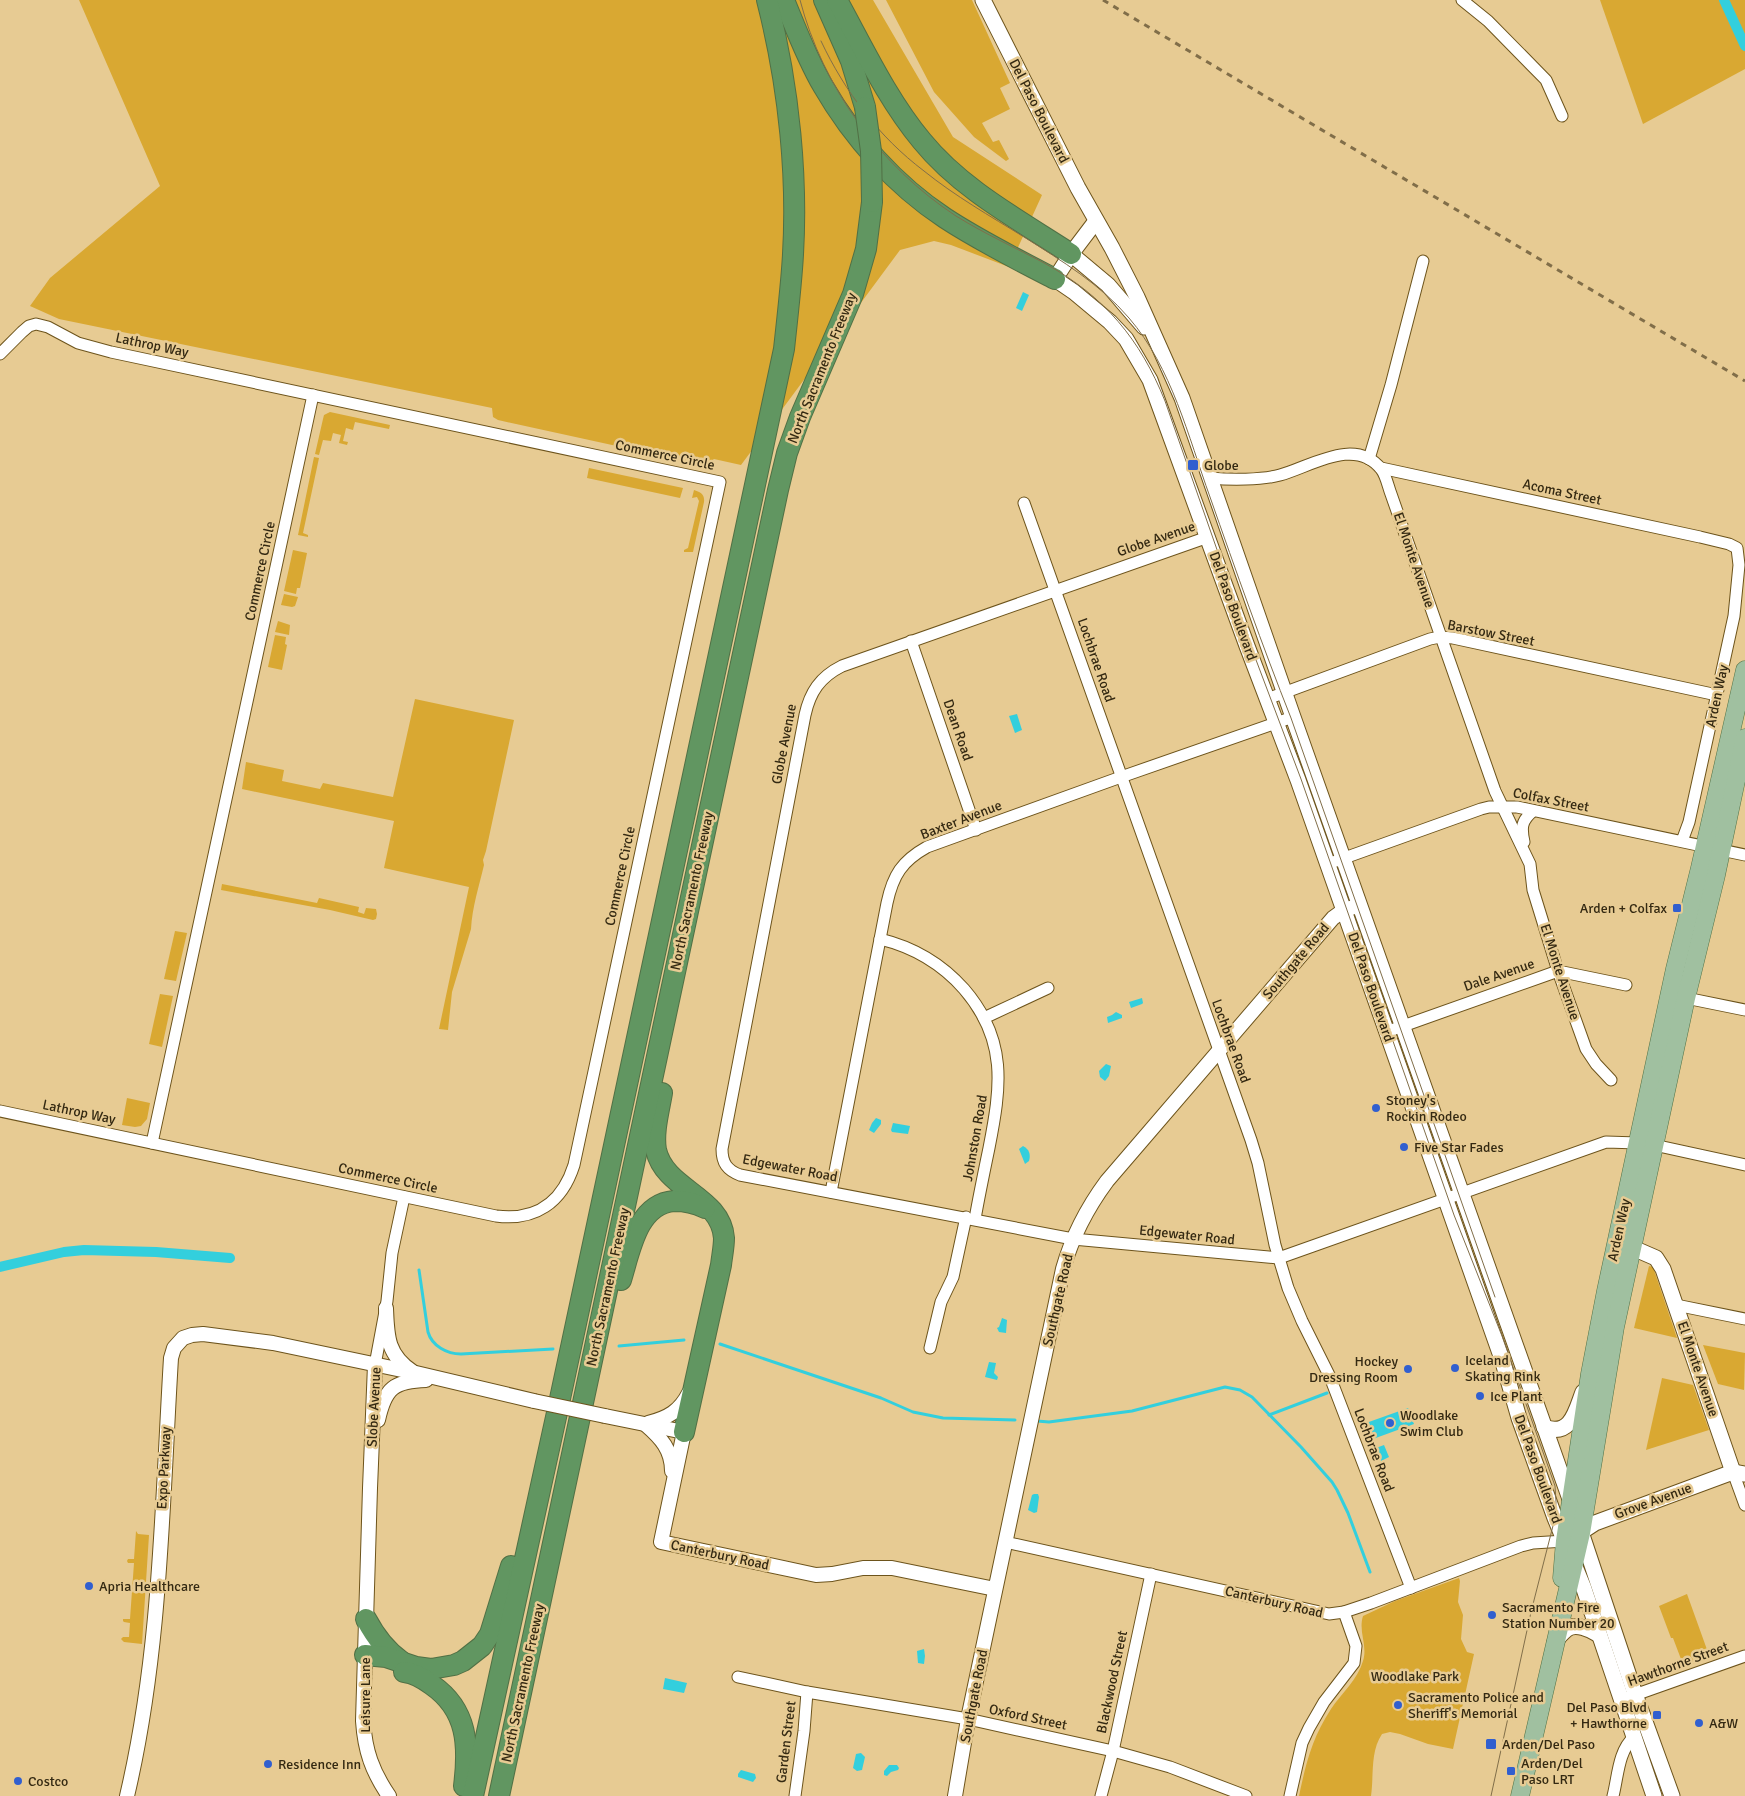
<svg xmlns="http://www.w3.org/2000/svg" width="1745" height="1796" font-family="Signika,sans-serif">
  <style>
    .green { fill: #d9a832 }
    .water { fill: #33cfdd }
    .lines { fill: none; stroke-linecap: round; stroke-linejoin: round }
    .stream { stroke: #33cfdd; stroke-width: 3 }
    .canal { stroke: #33cfdd; stroke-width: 10 }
    .minor-casing { stroke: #6d541c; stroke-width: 13 }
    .tertiary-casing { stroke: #6d541c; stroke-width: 16 }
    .secondary-casing { stroke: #6d541c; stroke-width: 17 }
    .primary-casing { stroke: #517045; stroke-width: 19 }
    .motorway-casing { stroke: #517045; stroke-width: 22 }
    .minor { stroke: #fff; stroke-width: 11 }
    .tertiary { stroke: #fff; stroke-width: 14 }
    .secondary { stroke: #fff; stroke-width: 15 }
    .primary { stroke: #a0c0a0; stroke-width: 18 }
    .motorway { stroke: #619661; stroke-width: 20 }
    .tram { stroke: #816e49; stroke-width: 1 }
    .rail { stroke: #816e49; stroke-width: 3; stroke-dasharray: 6 6; stroke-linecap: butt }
    .tertiary-bridge-casing { stroke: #6d541c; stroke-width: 16; stroke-linecap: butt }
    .motorway-bridge-casing { stroke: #517045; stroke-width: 22; stroke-linecap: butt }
    .tertiary-bridge { stroke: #fff; stroke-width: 14 }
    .motorway-bridge { stroke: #619661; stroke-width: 20 }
    .poi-dot { fill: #315fcf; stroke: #e7cb93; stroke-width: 2 }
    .labels { text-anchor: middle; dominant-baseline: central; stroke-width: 5; stroke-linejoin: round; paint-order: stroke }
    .street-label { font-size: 14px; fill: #342912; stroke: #e7cb93 }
    .poi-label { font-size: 14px; fill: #342912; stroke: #e7cb93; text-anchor: start }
    .park-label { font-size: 14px; fill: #332914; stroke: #e7cb93 }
  </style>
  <rect width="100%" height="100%" fill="#e7cb93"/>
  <g class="green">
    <path d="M79 0H873L953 137 1042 195 1009 267 951 245 934 241 900 250 741 465 714 459 707 464H699L498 420 493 417 492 408 59 319 30 306 50 278 160 186Z"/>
    <path d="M886 0H972L1010 83 1000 88 1010 109 982 123 993 142 999 140 1009 159 1006 161 974 137 934 92Z"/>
    <path d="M1600 0H1745V69L1643 124Z"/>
    <path d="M330 412 390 425 389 429 355 422 353 430 346 428 343 441 348 442 347 445 339 443 341 435 333 433 331 441 323 440 319 455 315 454 323 419 324 415Z"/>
    <path d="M314 457 319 458 303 533 308 535V537L298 535Z"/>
    <path d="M589 468 683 488 680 498 587 478Z"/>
    <path d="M694 490C700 492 705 494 704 502L693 552H684V550L688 548 699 501 697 497 692 498Z"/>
    <path d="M293 550 307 553 300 588H297L296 594 284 591Z"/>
    <path d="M284 594 298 597 295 606 292 607 281 605Z"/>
    <path d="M278 621 290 625 289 635 275 632Z"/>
    <path d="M275 635 286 637 285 644 287 645 282 670 268 667Z"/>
    <path d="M415 699 514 720 486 851 483 860 484 865C479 886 472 908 471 929L452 992 448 1030 439 1029 469 887 384 868 394 821 242 789 246 762 284 770 282 781 320 789 323 783 393 797Z"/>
    <path d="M222 884 317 903 319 898 359 907 358 912 364 914 366 908 376 909 377 914 376 919 373 920 330 910 221 890Z"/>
    <path d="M175 931 187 933 176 981 164 979Z"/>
    <path d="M160 994 173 996 162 1047 149 1044Z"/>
    <path d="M127 1098 150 1103 147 1119 141 1126 135 1127 122 1125Z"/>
    <path d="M1649 1266 1653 1267 1677 1338 1634 1328Z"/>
    <path d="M1703 1345 1745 1353 1744 1390 1718 1384Z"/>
    <path d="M1662 1378 1693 1385 1709 1430 1646 1450Z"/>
    <path d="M136 1531 138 1534 149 1535 142 1644 124 1642 121 1639 123 1637H129L130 1623 124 1622 123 1621V1619H130L134 1563H128L127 1561 128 1559H134Z"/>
    <path d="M1459 1578 1460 1581 1458 1602 1463 1615 1461 1639 1467 1652 1474 1654 1453 1749 1428 1744 1400 1734 1390 1732 1382 1734C1370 1752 1374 1775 1371 1796H1299C1306 1763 1312 1738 1331 1709 1341 1694 1358 1679 1363 1661 1368 1645 1358 1632 1363 1616L1395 1601Z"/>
    <path d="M1687 1594 1710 1658 1684 1667 1673 1638H1671L1659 1606Z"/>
  </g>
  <g class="water">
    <path d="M1023 292 1029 295 1022 311 1016 308Z"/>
    <path d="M1017 714 1022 730 1015 733 1009 716Z"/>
    <path d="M1142 998 1143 1003 1142 1004 1131 1008 1129 1002Z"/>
    <path d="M1116 1012 1122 1015V1018L1108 1023 1107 1017 1112 1015Z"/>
    <path d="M1106 1064 1111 1066 1109 1076 1105 1081 1100 1077 1099 1071Z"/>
    <path d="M876 1118 881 1120V1124L874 1133 869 1130 872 1123Z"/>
    <path d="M893 1123 910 1126 908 1134 892 1132 891 1130Z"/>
    <path d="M1023 1146C1029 1149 1031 1154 1029 1161L1025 1164 1019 1149Z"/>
    <path d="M1002 1318 1007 1320 1006 1333 999 1332 997 1328 999 1327Z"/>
    <path d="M989 1362 996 1363 994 1373 998 1377 997 1380 985 1377Z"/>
    <path d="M1408 1408 1414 1424 1373 1439 1366 1423Z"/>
    <path d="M1384 1445 1389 1457 1381 1461 1376 1448Z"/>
    <path d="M1034 1494H1038L1039 1497 1037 1512 1034 1513 1028 1510 1032 1495Z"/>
    <path d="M924 1649 925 1656 924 1664 918 1663 917 1651Z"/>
    <path d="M665 1678 687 1683 684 1693 663 1689Z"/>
    <path d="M861 1753 865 1757 862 1770 857 1771 853 1768 856 1754Z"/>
    <path d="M889 1765H897L899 1768 898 1770 891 1772 887 1776 884 1775V1771Z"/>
    <path d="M741 1770 755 1774 756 1778 753 1782 738 1777V1774Z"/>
  </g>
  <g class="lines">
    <g class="stream">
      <path d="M419 1270 428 1332C432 1346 447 1354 461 1354L553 1349"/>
      <path d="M720 1344 881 1398 913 1412 943 1418 1015 1420"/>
      <path d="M619 1346 684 1340"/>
      <path d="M1269 1415 1327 1393"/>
      <path d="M1037 1421 1049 1422 1132 1411 1225 1387 1240 1390 1252 1397 1301 1447 1332 1482 1337 1490 1348 1513 1370 1572"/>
    </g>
    <g class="canal">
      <path d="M1724 0 1745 46"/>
      <path d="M0 1267 64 1252 84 1250 156 1252 230 1258"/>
    </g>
    <defs>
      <g id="minor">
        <path d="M1462 0 1488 21 1546 80 1562 116"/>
        <path d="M0 354 22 332 29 326 36 324 48 327 78 343 111 352 720 482 574 1165C562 1203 535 1221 496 1216L0 1111"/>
        <path d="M1369 459 1391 385 1423 261"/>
        <path d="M1381 468 1700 537 1729 544 1737 548 1739 565 1734 616 1689 822 1682 841"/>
        <path d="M1211 478C1230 480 1262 480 1280 475 1310 467 1355 436 1381 469 1386 475 1388 486 1391 494L1495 791 1530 864 1533 890 1558 971 1586 1049 1596 1064 1611 1080"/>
        <path d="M1024 503 1251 1140 1258 1163 1275 1245 1288 1288 1302 1321 1330 1377 1411 1588"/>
        <path d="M1208 537 842 666C820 677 810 692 805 715L722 1149C722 1163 727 1170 740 1175L1073 1239 1279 1258 1606 1142 1638 1143"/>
        <path d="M911 641 976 830"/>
        <path d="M1267 699 1430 639 1440 637 1453 638 1717 695"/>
        <path d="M1524 842C1521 828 1521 821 1533 811"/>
        <path d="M1336 861 1481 809 1489 807H1517L1745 855"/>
        <path d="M880 939C913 947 941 963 964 989 1008 1040 1001 1087 989 1148 984 1172 979 1196 975 1219"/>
        <path d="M1686 998 1745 1010"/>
        <path d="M984 1018 1048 988"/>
        <path d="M1386 1032 1558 971 1626 985"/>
        <path d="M152 1143 313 395"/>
        <path d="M1654 1145 1745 1165"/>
        <path d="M831 1192 887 903C893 875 902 861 927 847L1121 777 1293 717"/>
        <path d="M1676 1305 1745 1319"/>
        <path d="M930 1348 941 1302 953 1277 966 1217"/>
        <path d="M375 1365 387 1301 392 1253 404 1197"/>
        <path d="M1733 1472 1745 1505"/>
        <path d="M1005 1542 1329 1614 1344 1612 1371 1603 1521 1546 1533 1543 1565 1541"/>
        <path d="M738 1677 807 1692 968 1719 1113 1751 1170 1767 1246 1796"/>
        <path d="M1629 1697 1745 1656"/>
        <path d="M795 1796 804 1731 807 1692"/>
        <path d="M1101 1796 1113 1751 1151 1574"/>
        <path d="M1290 1796 1302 1743 1309 1728 1324 1702 1354 1663 1356 1646 1344 1612"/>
        <path d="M1613 1796C1618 1777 1618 1751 1634 1737"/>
      </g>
      <g id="tertiary">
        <path d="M386 1308C387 1336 387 1355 413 1372"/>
        <path d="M375 1365 370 1488 363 1721C365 1751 372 1771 389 1796"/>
        <path d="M605 1416 684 1432 661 1542 816 1575 832 1574 863 1568H892L995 1589"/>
        <path d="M378 1420C385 1388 394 1381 426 1380"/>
        <path d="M648 1423C668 1418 680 1411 689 1393"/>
        <path d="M646 1425C661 1438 672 1450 672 1471"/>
        <path d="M127 1796C161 1652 162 1505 171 1358L174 1348 183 1338 192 1335 203 1334 273 1343 416 1373 534 1401"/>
        <path d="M955 1796 968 1719 1063 1269C1072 1237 1087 1208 1107 1181L1333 918 1344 910 1354 907"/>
      </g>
      <g id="secondary">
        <path d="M983 0 1078 188 1112 248 1137 297 1182 398 1293 717 1571 1502"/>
        <path d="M1096 221 1071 254 1055 279 1074 292 1110 322 1126 339 1150 380 1247 646 1298 780 1502 1359 1519 1418 1555 1518 1583 1586 1654 1796"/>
        <path d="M1071 254 1108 285 1144 327"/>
        <path d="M1633 1248 1656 1258 1663 1269 1733 1472"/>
        <path d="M1544 1427C1571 1438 1576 1410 1583 1392"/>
        <path d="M1580 1529 1635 1694 1672 1796"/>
        <path d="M1575 1536 1595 1523 1722 1476 1733 1472 1745 1474"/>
        <path d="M1555 1642C1558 1638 1562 1633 1566 1630 1575 1622 1591 1630 1599 1635"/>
      </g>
      <g id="primary">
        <path d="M1562 1578 1565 1541 1590 1374 1606 1291 1675 969 1700 868 1745 670"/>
        <path d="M1520 1796 1581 1533 1615 1327 1686 998 1716 875 1745 738"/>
      </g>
      <g id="motorway">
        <path d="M784 0C796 29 807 59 823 86 853 138 895 185 945 218 980 241 1018 260 1055 279"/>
        <path d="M824 0 851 61 865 107"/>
        <path d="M837 0C863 47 887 99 922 141 961 189 1019 220 1071 254"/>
        <path d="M662 1093C659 1111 653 1132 656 1150 665 1190 721 1196 724 1238 724 1247 722 1256 721 1265L684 1432"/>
        <path d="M621 1280C630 1251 637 1204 674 1201 685 1201 695 1203 705 1208"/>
        <path d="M366 1619C375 1636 385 1650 401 1661"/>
        <path d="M365 1655 386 1657 416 1667 431 1669 454 1665 463 1661 482 1646 490 1634 511 1566"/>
        <path d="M404 1672C415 1673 424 1679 432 1685 468 1710 469 1746 464 1786"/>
        <path d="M473 1796 558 1408 784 349C787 322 790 295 792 269 799 181 789 86 767 0"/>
        <path d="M499 1796 778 490 787 453 800 417 853 294 866 249 872 202"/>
      </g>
    </defs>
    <use href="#minor" class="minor-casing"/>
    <use href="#tertiary" class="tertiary-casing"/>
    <use href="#secondary" class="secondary-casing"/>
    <use href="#primary" class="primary-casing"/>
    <use href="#motorway" class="motorway-casing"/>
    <use href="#minor" class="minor"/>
    <use href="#tertiary" class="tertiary"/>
    <use href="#secondary" class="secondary"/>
    <use href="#primary" class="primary"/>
    <use href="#motorway" class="motorway"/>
    <g class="tram">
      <path d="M800 0C823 88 880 166 956 216 985 234 1016 248 1046 264 1105 297 1140 339 1165 401L1250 644 1301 779 1454 1215 1502 1336 1555 1486 1556 1502 1555 1518 1531 1612 1491 1796"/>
      <path d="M821 41C845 92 879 137 924 171 955 196 990 216 1024 237 1062 261 1100 284 1129 318 1172 368 1188 436 1210 497 1236 571 1262 645 1291 718L1495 1297"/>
    </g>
    <path class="rail" d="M1103 0 1745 381"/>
    <defs>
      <path id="tertiary-bridge" d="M534 1401 605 1416"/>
      <path id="motorway-bridge" d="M865 107 871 151 872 202"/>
    </defs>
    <use href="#tertiary-bridge" class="tertiary-bridge-casing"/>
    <use href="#motorway-bridge" class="motorway-bridge-casing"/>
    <use href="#tertiary-bridge" class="tertiary-bridge"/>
    <use href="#motorway-bridge" class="motorway-bridge"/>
  </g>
  <g class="poi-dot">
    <rect x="1187" y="459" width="12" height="12" rx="2.5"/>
    <rect x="1672" y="903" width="10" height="10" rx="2.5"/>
    <circle cx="1376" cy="1108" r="5"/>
    <circle cx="1404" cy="1147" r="5"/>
    <circle cx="1455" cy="1368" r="5"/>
    <circle cx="1408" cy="1369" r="5"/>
    <circle cx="1480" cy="1396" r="5"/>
    <circle cx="1390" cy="1423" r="5"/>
    <circle cx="89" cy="1586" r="5"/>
    <circle cx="1492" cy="1615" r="5"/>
    <circle cx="1398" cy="1705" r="5"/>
    <rect x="1652" y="1710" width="10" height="10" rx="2.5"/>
    <circle cx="1699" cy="1723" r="5"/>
    <rect x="1485" y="1738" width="12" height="12" rx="2.5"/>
    <circle cx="268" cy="1764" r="5"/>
    <rect x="1506" y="1766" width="10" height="10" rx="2.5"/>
    <circle cx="18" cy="1781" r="5"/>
  </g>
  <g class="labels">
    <g class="street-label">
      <text transform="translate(1039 111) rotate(63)">Del Paso Boulevard</text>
      <text transform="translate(152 345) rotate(12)">Lathrop Way</text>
      <text transform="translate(822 368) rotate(-68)">North Sacramento Freeway</text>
      <text transform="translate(665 455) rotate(12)">Commerce Circle</text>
      <text transform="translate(1562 492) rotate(12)">Acoma Street</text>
      <text transform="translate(1156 539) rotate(-19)">Globe Avenue</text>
      <text transform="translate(1414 560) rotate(71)">El Monte Avenue</text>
      <text transform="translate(260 571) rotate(-78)">Commerce Circle</text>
      <text transform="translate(1233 606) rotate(70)">Del Paso Boulevard</text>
      <text transform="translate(1491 633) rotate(11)">Barstow Street</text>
      <text transform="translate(1096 660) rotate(71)">Lochbrae Road</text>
      <text transform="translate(1717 696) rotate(-78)">Arden Way</text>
      <text transform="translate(958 730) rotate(71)">Dean Road</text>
      <text transform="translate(784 744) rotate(-79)">Globe Avenue</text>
      <text transform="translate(1551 800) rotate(11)">Colfax Street</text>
      <text transform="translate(961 820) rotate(-21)">Baxter Avenue</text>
      <text transform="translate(620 876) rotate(-78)">Commerce Circle</text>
      <text transform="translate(692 891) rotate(-78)">North Sacramento Freeway</text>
      <text transform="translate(1296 961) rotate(-50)">Southgate Road</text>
      <text transform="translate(1560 972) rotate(72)">El Monte Avenue</text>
      <text transform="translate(1499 975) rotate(-19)">Dale Avenue</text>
      <text transform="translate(1371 987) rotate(71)">Del Paso Boulevard</text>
      <text transform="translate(1231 1041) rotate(70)">Lochbrae Road</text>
      <text transform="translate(79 1112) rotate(12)">Lathrop Way</text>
      <text transform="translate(975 1138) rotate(-80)">Johnston Road</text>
      <text transform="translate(790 1168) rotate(11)">Edgewater Road</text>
      <text transform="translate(388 1178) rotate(12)">Commerce Circle</text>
      <text transform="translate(1619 1230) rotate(-78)">Arden Way</text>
      <text transform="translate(1187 1235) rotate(6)">Edgewater Road</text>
      <text transform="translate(608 1287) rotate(-78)">North Sacramento Freeway</text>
      <text transform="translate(1058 1300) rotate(-77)">Southgate Road</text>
      <text transform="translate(1698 1369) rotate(71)">El Monte Avenue</text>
      <text transform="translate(374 1407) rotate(-87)">Slobe Avenue</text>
      <text transform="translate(1374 1450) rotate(69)">Lochbrae Road</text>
      <text transform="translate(164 1468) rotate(-87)">Expo Parkway</text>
      <text transform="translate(1538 1469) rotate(70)">Del Paso Boulevard</text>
      <text transform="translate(1653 1501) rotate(-20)">Grove Avenue</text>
      <text transform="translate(720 1555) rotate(12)">Canterbury Road</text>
      <text transform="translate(1274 1602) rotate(13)">Canterbury Road</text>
      <text transform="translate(1678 1664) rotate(-20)">Hawthorne Street</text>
      <text transform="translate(1112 1682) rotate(-78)">Blackwood Street</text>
      <text transform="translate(523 1683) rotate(-78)">North Sacramento Freeway</text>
      <text transform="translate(365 1695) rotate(-90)">Leisure Lane</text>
      <text transform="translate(974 1696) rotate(-79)">Southgate Road</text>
      <text transform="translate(1028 1717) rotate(12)">Oxford Street</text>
      <text transform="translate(786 1742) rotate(-83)">Garden Street</text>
    </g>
    <g class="poi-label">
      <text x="1204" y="465">Globe</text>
      <text x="1667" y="908" text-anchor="end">Arden + Colfax</text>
      <text x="1386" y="1100">Stoney's<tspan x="1386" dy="16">Rockin Rodeo</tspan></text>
      <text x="1414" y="1147">Five Star Fades</text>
      <text x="1465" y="1360">Iceland<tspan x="1465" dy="16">Skating Rink</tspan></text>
      <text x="1398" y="1361" text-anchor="end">Hockey<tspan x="1398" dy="16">Dressing Room</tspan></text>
      <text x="1490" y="1396">Ice Plant</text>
      <text x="1400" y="1415">Woodlake<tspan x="1400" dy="16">Swim Club</tspan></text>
      <text x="99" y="1586">Apria Healthcare</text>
      <text x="1502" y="1607">Sacramento Fire<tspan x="1502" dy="16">Station Number 20</tspan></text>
      <text x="1408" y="1697">Sacramento Police and<tspan x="1408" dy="16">Sheriff's Memorial</tspan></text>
      <text x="1647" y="1707" text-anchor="end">Del Paso Blvd<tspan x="1647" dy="16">+ Hawthorne</tspan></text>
      <text x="1709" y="1723">A&amp;W</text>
      <text x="1502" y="1744">Arden/Del Paso</text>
      <text x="1521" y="1763">Arden/Del<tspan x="1521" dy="16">Paso LRT</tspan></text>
      <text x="278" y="1764">Residence Inn</text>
      <text x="28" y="1781">Costco</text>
    </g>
    <g class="park-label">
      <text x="1415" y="1676">Woodlake Park</text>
    </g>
  </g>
</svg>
